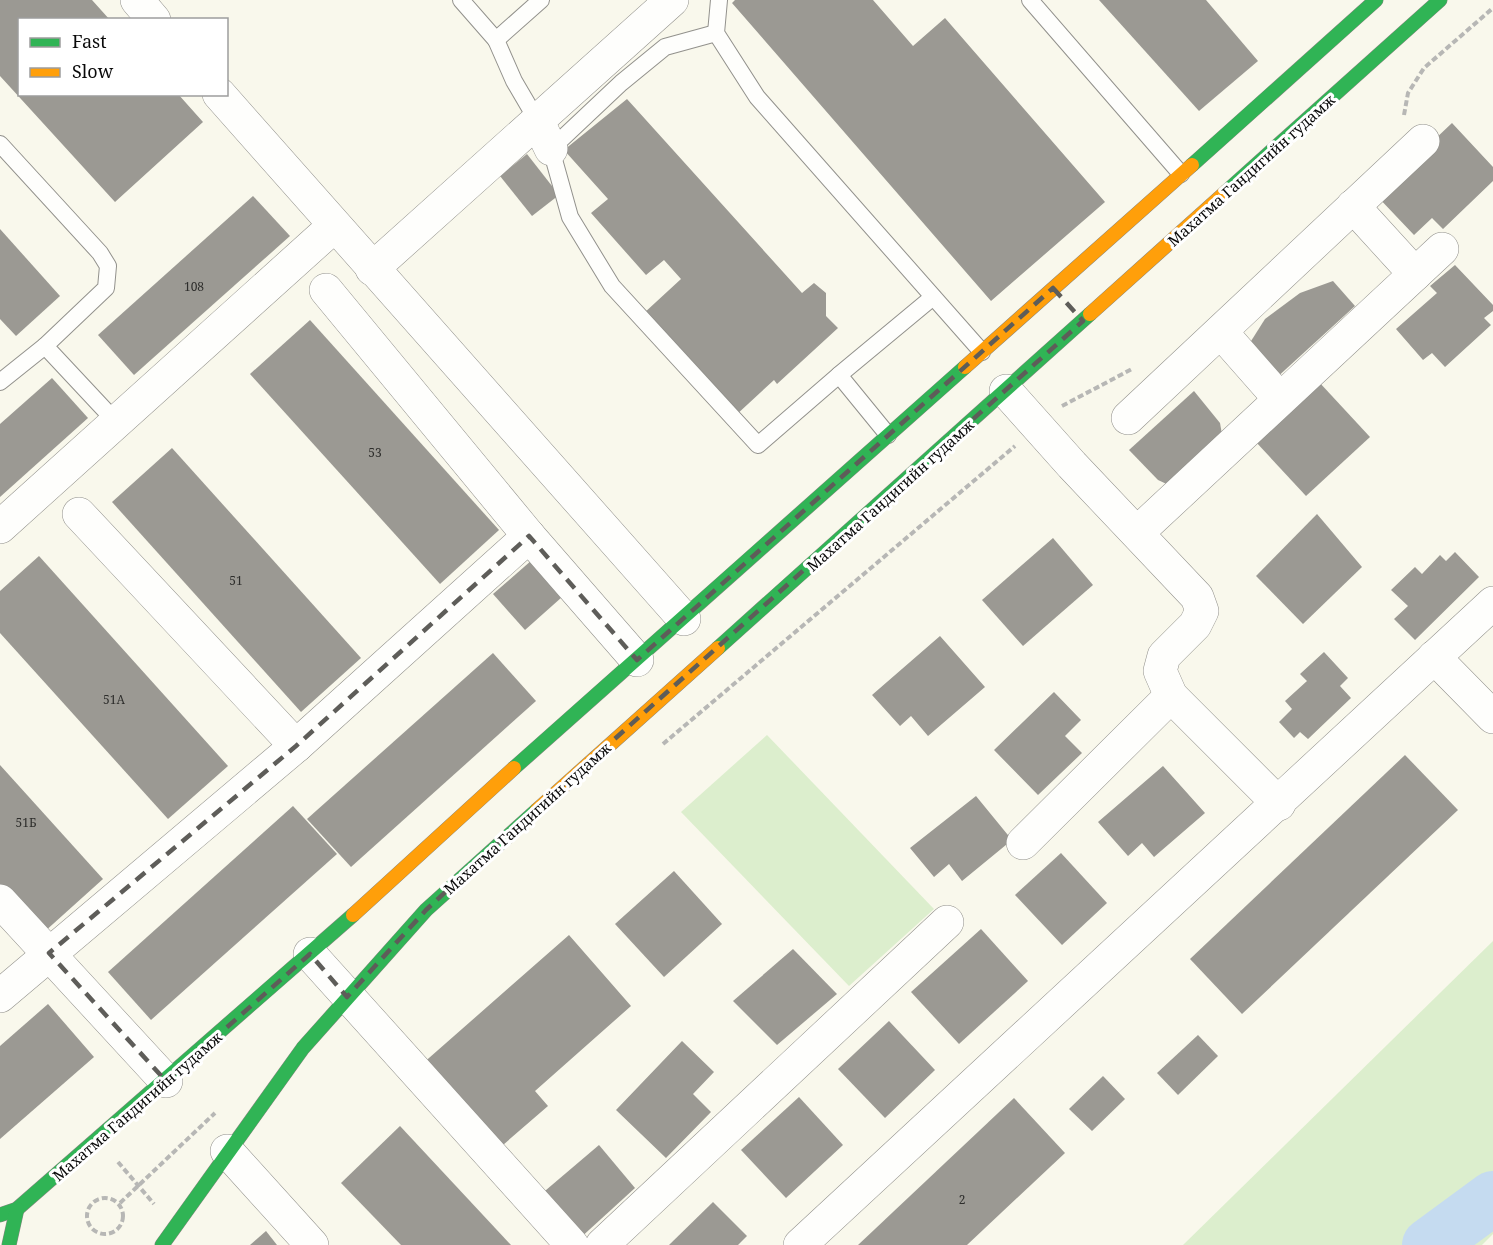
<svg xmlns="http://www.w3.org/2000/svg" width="1493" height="1245" font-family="'Noto Serif',serif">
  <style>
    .green { fill: #dceecd }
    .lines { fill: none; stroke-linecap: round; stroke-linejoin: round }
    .river { stroke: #c5dbf0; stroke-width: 54 }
    .building { fill: #9b9993 }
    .lane-casing { stroke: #92918c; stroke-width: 18 }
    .street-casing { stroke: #92918c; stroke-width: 34 }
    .fast-casing { stroke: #888882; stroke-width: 15 }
    .slow-casing { stroke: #888882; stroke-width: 15 }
    .path { stroke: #b7b7b5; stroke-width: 4; stroke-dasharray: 6 3; stroke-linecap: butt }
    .lane { stroke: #fefefc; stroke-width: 16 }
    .street { stroke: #fefefc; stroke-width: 33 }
    .fast { stroke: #30b455; stroke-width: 14 }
    .slow { stroke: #ff9f0a; stroke-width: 14 }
    .marked { fill: none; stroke: #5e5d59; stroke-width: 4.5; stroke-dasharray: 12 8; stroke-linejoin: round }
    .labels { text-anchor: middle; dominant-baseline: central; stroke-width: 6; stroke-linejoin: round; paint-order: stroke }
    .number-label { font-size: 12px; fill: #2e2e2c }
    .street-label { font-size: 15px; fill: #0a0a0a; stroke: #fff }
  </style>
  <rect width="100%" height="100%" fill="#f9f8ec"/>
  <g class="green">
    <path d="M767 735 934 909 849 986 681 812Z"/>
    <path d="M1493 941V1234L1482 1245H1183Z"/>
  </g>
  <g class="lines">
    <path class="river" d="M1429 1245 1493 1198"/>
  </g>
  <g class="building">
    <path d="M0 0H92L110 20H20V94H178L203 122 115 202 0 76Z"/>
    <path d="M735 0H873L913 46 945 18 1105 202 991 301 732 3Z"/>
    <path d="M1099 0H1206L1258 61 1199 111Z"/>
    <path d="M627 99 802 293 814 283 826 293V316L838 328 777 384 774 380 735 416 643 314 681 279 664 260 646 275 591 213 608 199 564 150Z"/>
    <path d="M1452 123 1493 167V181L1443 229 1432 218 1414 235 1376 195Z"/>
    <path d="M527 154 559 195 532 216 500 176Z"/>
    <path d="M253 196 290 236 134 375 98 335Z"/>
    <path d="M0 229 60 296 16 336 0 319Z"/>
    <path d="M1455 265 1493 305V311L1484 318 1491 325 1445 367 1432 353 1423 360 1396 329 1437 293 1430 286Z"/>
    <path d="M1333 281 1355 306 1274 380 1246 349 1265 319 1300 293Z"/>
    <path d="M310 320 499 530 440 584 250 374Z"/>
    <path d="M52 378 88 418 0 497V424Z"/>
    <path d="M1319 382 1370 437 1306 496 1255 441Z"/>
    <path d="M1194 391 1220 423 1224 446 1173 487 1158 480 1129 450Z"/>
    <path d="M172 448 361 658 301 712 112 502Z"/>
    <path d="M1317 514 1362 567 1303 624 1256 576Z"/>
    <path d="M1053 538 1093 585 1023 646 982 600Z"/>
    <path d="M1455 552 1479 577 1415 640 1394 619 1408 606 1391 590 1415 567 1422 574 1440 555 1446 561Z"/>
    <path d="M540 553 571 589 525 630 493 594Z"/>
    <path d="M39 556 228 766 168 819 0 633V591Z"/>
    <path d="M940 636 985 687 928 736 911 716 900 726 872 695Z"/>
    <path d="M1324 652 1348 678 1340 686 1351 698 1308 739 1300 732 1294 738 1279 722 1292 709 1285 701 1307 681 1300 674Z"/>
    <path d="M493 653 536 701 351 867 307 819Z"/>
    <path d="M1054 692 1081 720 1065 736 1082 753 1038 795 994 750Z"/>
    <path d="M1405 755 1458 810 1242 1014 1190 959Z"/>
    <path d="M0 765 103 879 43 933 0 885Z"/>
    <path d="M1163 766 1205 813 1154 857 1142 843 1128 856 1098 822Z"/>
    <path d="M976 796 1012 840 962 881 949 864 934 877 910 848Z"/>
    <path d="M293 806 337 854 151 1020 108 972Z"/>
    <path d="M1061 853 1107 903 1062 945 1015 895Z"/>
    <path d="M674 871 722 924 664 977 615 924Z"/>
    <path d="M981 929 1028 981 959 1044 911 992Z"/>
    <path d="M569 935 631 1006 535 1091 548 1106 496 1151 421 1065Z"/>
    <path d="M793 949 837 994 777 1045 733 1001Z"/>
    <path d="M48 1004 94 1057 0 1139V1046Z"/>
    <path d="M889 1021 935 1070 885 1118 838 1069Z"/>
    <path d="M1198 1035 1218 1056 1178 1095 1157 1073Z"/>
    <path d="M682 1041 714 1072 693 1094 711 1112 666 1158 616 1110Z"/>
    <path d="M1103 1076 1125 1099 1092 1131 1069 1109Z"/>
    <path d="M799 1097 843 1145 786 1198 741 1150Z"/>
    <path d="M1014 1098 1065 1153 967 1245H858Z"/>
    <path d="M400 1126 511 1245H401L341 1183Z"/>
    <path d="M599 1145 635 1188 578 1240 539 1196Z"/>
    <path d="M713 1202 747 1236 738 1245H669Z"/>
    <path d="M266 1231 277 1245H250Z"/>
  </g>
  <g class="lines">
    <defs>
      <g id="lane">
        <path d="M461 0 496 40 541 0"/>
        <path d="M719 0 716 33 757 97 982 352"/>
        <path d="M1030 0 1181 174"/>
        <path d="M716 33 665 47 621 83 551 149 570 217 612 286 758 445 839 375"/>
        <path d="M496 40 514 81 538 122"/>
        <path d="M0 144 100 253 108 266 106 288 45 346 117 423"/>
        <path d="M0 382 45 346"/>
        <path d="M888 435 839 375 933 297"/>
      </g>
      <g id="street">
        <path d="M137 0 154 20"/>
        <path d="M219 94 684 619"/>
        <path d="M538 122 551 149"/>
        <path d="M1353 206 1415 274"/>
        <path d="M372 269 672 0"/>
        <path d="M326 290 529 536 637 660"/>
        <path d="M1221 332 1280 399"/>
        <path d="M1006 391 1072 465 1197 597 1202 611 1195 625 1164 656 1160 671 1171 696 1279 804"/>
        <path d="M1128 418 1423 141"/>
        <path d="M79 514 296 746"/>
        <path d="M0 527 334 226"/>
        <path d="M1137 533 1442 249"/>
        <path d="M1434 657 1493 717"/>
        <path d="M1023 843 1171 696"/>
        <path d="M0 901 166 1081"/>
        <path d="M310 954 572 1245"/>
        <path d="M0 996 296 746 529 536"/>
        <path d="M227 1151 312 1245"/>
        <path d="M602 1245 947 922"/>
        <path d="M800 1245 1493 603"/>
      </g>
      <g id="fast">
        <path d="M1192 165 1376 0"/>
        <path d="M1227 191 1440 0"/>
        <path d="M718 648 1090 314"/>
        <path d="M514 768 965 367"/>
        <path d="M0 1215 17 1209 353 915"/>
        <path d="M9 1245 17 1209"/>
        <path d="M162 1245 303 1048 426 910 537 810"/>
      </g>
      <g id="slow">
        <path d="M1090 314 1227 191"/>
        <path d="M965 367 1192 165"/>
        <path d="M537 810 718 648"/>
        <path d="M353 915 514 768"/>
      </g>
    </defs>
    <use href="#lane" class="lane-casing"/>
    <use href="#street" class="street-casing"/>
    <use href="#fast" class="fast-casing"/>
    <use href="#slow" class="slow-casing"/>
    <g class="path">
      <path d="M1404 115 1408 93 1424 68 1493 8"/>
      <path d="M1062 406 1132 369"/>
      <path d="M663 744 1015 446"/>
      <path d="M118 1162 154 1204"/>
      <circle cx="105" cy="1216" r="18"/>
      <path d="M120 1203 215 1113"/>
    </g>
    <use href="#lane" class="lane"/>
    <use href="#street" class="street"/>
    <use href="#fast" class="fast"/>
    <use href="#slow" class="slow"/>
  </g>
  <path class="marked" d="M1053 288 1083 321 498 843 426 910 347 997 310 954 166 1081 49 953 296 746 529 536 637 660Z"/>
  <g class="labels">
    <g class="number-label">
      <text x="194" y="286">108</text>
      <text x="375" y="452">53</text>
      <text x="236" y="580">51</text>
      <text x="114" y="699">51A</text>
      <text x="26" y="822">51Б</text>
      <text x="962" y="1199">2</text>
    </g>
    <g class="street-label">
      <text transform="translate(1251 170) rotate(-42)">Махатма Гандигийн гудамж</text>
      <text transform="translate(890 495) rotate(-42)">Махатма Гандигийн гудамж</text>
      <text transform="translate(527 818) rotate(-42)">Махатма Гандигийн гудамж</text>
      <text transform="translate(137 1106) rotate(-41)">Махатма Гандигийн гудамж</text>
    </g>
  </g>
  <rect x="18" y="18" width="210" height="78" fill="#ffffff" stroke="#9d9d9d" stroke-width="1.5"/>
  <rect x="30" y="38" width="30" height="9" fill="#30b455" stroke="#9d9d9d" stroke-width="1.5"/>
  <text x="72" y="48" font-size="18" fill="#0a0a0a">Fast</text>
  <rect x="30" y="68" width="30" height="9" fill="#ff9f0a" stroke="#9d9d9d" stroke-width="1.5"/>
  <text x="72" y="78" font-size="18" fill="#0a0a0a">Slow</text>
</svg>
